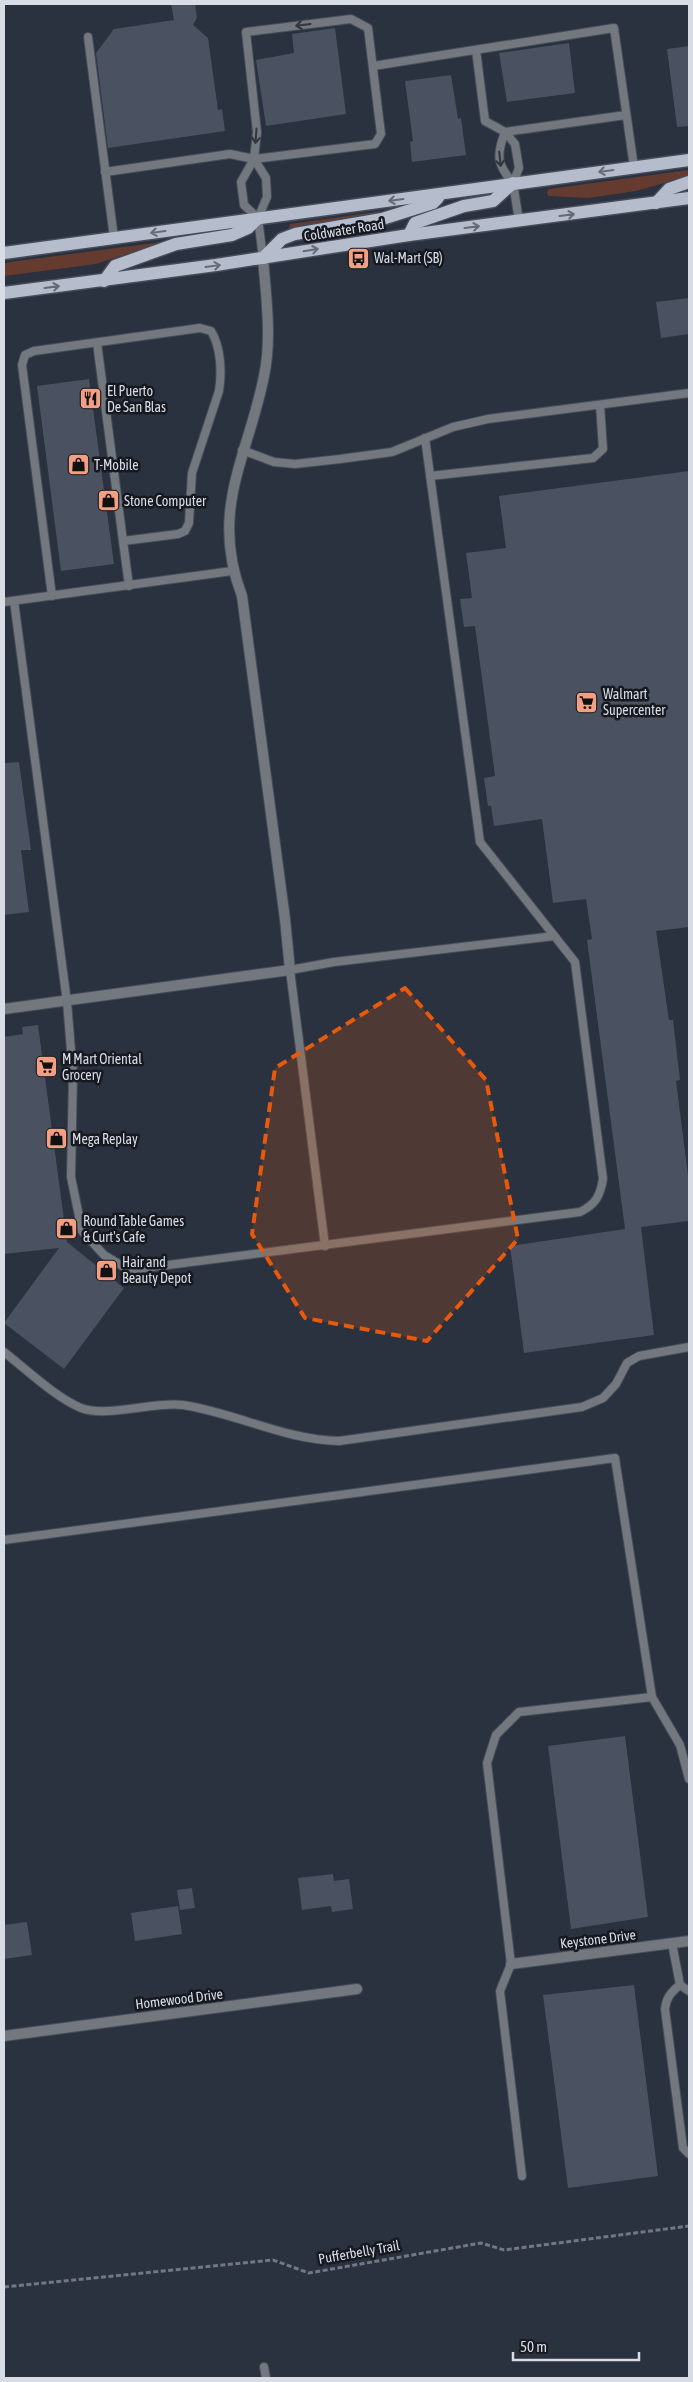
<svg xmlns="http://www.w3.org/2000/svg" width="693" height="2382" font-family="'Asap Condensed',sans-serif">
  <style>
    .green { fill: #643b2e }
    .building { fill: #4a5160 }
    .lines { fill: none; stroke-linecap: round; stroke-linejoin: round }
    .lane-casing { stroke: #464c5a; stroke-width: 10 }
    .street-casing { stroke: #464c5a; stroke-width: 12 }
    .primary-casing { stroke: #464c5a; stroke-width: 15 }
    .path { stroke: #727783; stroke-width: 3; stroke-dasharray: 5 2.5; stroke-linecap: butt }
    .lane { stroke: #73777e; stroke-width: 8 }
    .street { stroke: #73777e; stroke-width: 10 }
    .primary { stroke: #b5bccb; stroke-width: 12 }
    .oneway { stroke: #32353c }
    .oneway2 { stroke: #666a75 }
    .marked { fill: #e8590c; fill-opacity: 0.2; stroke: #e8590c; stroke-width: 4; stroke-dasharray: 10 6; stroke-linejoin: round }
    .labels { text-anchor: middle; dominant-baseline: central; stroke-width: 5; stroke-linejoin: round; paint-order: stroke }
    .street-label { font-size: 14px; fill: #d8dce5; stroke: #16191f }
    .poi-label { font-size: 14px; fill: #d8dce5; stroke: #16191f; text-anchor: start }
  </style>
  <rect width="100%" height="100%" fill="#2a313f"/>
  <g class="green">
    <path d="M689 170V176L636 191 588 198 548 196 547 192 549 189Z"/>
    <path d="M382 211 366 218 289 228 290 224Z"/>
    <path d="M162 242 96 264 4 276V264L10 262Z"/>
  </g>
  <g class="building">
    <path d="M171 4H195L197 18 193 25 208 38 218 110 222 109 225 131 108 148 96 53 114 29 174 20Z"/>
    <path d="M335 28 346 114 266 126 256 60 294 53 292 34Z"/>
    <path d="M569 43 575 93 507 102 499 53Z"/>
    <path d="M689 46V126L677 127 667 49Z"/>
    <path d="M451 75 458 119 461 118 466 155 412 162 410 142 413 141 405 81Z"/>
    <path d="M689 298V334L661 338 656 302Z"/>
    <path d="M89 379 114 564 61 571 37 386Z"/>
    <path d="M689 471V927L656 931 669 1020H673L680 1080 676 1081 689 1183V1221L641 1227 654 1335 524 1353 510 1246 625 1229 587 940 592 939 586 899 553 903 542 819 494 826 491 806H488L484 778 495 776 475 626 464 627 460 599 472 598 466 553 506 548 499 496Z"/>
    <path d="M19 762 31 850H21L29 912 4 915V763Z"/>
    <path d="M38 1025 67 1242 124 1288 64 1369 4 1323 59 1248 4 1254V1037L23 1034 22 1027Z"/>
    <path d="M625 1736 648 1917 571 1929 548 1746Z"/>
    <path d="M333 1874 334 1881 349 1879 353 1909 332 1912 331 1906 302 1910 298 1878Z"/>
    <path d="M192 1888 195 1908 180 1910 177 1890Z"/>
    <path d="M178 1906 182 1934 135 1941 131 1913Z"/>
    <path d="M27 1922 32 1955 4 1959V1925Z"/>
    <path d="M634 1985 658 2176 568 2188 543 1995Z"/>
  </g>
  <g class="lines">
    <defs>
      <g id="lane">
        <path d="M88 37 114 238"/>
        <path d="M476 50 485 121 505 132 626 115"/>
        <path d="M373 66 614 28 634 167"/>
        <path d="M254 159 266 178 267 197 258 218 263 258"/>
        <path d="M105 172 230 154 254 159 375 144 381 134 368 28 351 19 246 32 257 132 254 159 241 182 244 205 258 218"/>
        <path d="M513 183C497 165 496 155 505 132L515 144 519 168 513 183 519 221"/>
        <path d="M97 343 123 541"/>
        <path d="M242 450 274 462 295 464 340 459 392 452 453 427 488 419 689 393"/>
        <path d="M430 476 593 458 603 449 600 405"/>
        <path d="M52 596 22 365 25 355 34 351 200 328 211 331C221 347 222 372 219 391L192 473 189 523 185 531 178 534 123 541 129 586"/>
        <path d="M14 601 67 1002 73 1074 71 1177 82 1231 104 1255 129 1270 580 1212C596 1204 600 1196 603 1179L575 962 480 842 425 438"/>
        <path d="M4 602 232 571"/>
        <path d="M325 1246 290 970 334 962 554 936"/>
        <path d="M4 1352C27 1370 55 1397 81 1408 107 1418 155 1401 183 1405 236 1413 285 1440 339 1441L582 1407 603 1398 616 1384 627 1363 639 1356 689 1347"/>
        <path d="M4 1540 615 1458 652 1697 680 1745 689 1779"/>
        <path d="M672 1943 680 1985 689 1991"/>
        <path d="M680 1985C671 1992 666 1998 665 2009L683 2148 689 2154"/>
        <path d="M522 2176 500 1991 511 1964 487 1763 496 1735 519 1712 652 1697"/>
        <path d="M264 2367 266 2378"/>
      </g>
      <g id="street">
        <path d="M4 1009 290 970 285 919 242 596C209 510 248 457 264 376 272 339 266 296 263 258"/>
        <path d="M511 1964 689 1941"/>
        <path d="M4 2036 357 1989"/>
      </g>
      <g id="primary">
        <path d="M656 203 669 189 689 182"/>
        <path d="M409 235 415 223 464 206 493 201 513 183"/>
        <path d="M4 253 689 160"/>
        <path d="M263 258 282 239 295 234 382 219 433 203 438 198"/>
        <path d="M104 281 115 266 176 244 232 235 248 228 257 219"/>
        <path d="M4 293 216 265 409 235 689 198"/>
      </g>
    </defs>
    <use href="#lane" class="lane-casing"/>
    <use href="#street" class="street-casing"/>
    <use href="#primary" class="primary-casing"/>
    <path class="path" d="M4 2287 273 2260 309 2273 481 2243 504 2250 689 2226"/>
    <use href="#lane" class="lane"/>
    <use href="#street" class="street"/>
    <use href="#primary" class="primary"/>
  </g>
  <defs><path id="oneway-shaft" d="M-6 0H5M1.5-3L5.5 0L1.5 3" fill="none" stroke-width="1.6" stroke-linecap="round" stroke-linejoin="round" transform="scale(1.25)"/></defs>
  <g class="oneway">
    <use href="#oneway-shaft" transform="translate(303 25) rotate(173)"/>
    <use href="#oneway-shaft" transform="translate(256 136) rotate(94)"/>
    <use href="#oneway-shaft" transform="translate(500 159) rotate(84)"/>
  </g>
  <g class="oneway2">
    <use href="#oneway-shaft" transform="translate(606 171) rotate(172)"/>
    <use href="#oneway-shaft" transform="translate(396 200) rotate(173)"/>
    <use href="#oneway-shaft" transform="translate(567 215) rotate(-7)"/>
    <use href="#oneway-shaft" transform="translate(472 227) rotate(-7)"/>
    <use href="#oneway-shaft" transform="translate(158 232) rotate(172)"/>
    <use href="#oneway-shaft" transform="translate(311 250) rotate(-9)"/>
    <use href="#oneway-shaft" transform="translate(213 266) rotate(-8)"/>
    <use href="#oneway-shaft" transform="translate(52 287) rotate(-7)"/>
  </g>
  <path class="marked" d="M405 988 486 1080 518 1239 427 1341 305 1318 252 1234 275 1068Z"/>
  <defs>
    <symbol id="bus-square" viewBox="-11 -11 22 22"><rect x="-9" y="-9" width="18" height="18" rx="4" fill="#f39f84" stroke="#16191f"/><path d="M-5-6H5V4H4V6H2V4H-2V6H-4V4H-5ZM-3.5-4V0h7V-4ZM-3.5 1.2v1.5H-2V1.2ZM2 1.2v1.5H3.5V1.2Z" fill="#111"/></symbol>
    <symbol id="restaurant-square" viewBox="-11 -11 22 22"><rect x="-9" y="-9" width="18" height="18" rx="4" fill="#f39f84" stroke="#16191f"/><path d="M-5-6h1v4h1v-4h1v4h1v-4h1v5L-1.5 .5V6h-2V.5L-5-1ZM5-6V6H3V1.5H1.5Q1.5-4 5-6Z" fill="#111"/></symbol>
    <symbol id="shop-square" viewBox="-11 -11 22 22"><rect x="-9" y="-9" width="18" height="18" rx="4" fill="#f39f84" stroke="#16191f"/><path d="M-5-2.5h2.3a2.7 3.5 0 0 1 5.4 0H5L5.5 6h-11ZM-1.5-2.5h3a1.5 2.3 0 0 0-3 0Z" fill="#111"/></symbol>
    <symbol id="supermarket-square" viewBox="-11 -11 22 22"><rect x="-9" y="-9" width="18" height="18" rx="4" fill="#f39f84" stroke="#16191f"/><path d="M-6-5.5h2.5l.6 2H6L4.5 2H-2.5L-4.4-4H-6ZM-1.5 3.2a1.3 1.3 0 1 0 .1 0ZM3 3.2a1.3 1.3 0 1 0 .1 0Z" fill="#111"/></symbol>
  </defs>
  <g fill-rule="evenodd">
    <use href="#bus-square" x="346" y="246" width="25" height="25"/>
    <use href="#restaurant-square" x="78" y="386" width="25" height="25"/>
    <use href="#shop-square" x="66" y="452" width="25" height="25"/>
    <use href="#shop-square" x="96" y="488" width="25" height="25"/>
    <use href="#supermarket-square" x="574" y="690" width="25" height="25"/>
    <use href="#supermarket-square" x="34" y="1054" width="25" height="25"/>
    <use href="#shop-square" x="44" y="1126" width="25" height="25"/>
    <use href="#shop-square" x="54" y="1216" width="25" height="25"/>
    <use href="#shop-square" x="94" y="1258" width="25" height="25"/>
  </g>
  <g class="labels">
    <g class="street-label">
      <text transform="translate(344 230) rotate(-9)">Coldwater Road</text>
      <text transform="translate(598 1939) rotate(-7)">Keystone Drive</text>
      <text transform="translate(179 1999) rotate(-7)">Homewood Drive</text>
      <text transform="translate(359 2252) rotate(-10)">Pufferbelly Trail</text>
    </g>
    <g class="poi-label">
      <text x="374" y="258">Wal-Mart (SB)</text>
      <text x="107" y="391">El Puerto<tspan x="107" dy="16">De San Blas</tspan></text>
      <text x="94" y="465">T-Mobile</text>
      <text x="124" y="501">Stone Computer</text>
      <text x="603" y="694">Walmart<tspan x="603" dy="16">Supercenter</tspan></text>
      <text x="62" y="1059">M Mart Oriental<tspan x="62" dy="16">Grocery</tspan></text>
      <text x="72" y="1139">Mega Replay</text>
      <text x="83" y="1221">Round Table Games<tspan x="83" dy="16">&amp; Curt's Cafe</tspan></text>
      <text x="122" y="1262">Hair and<tspan x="122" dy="16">Beauty Depot</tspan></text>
    </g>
  </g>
  <rect width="693" height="2382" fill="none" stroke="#d8dce5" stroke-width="10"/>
  <path d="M513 2352v8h126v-8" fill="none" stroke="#d8dce5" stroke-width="2.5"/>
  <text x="520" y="2352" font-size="15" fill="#d8dce5" stroke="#16191f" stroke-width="4" paint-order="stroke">50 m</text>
</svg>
